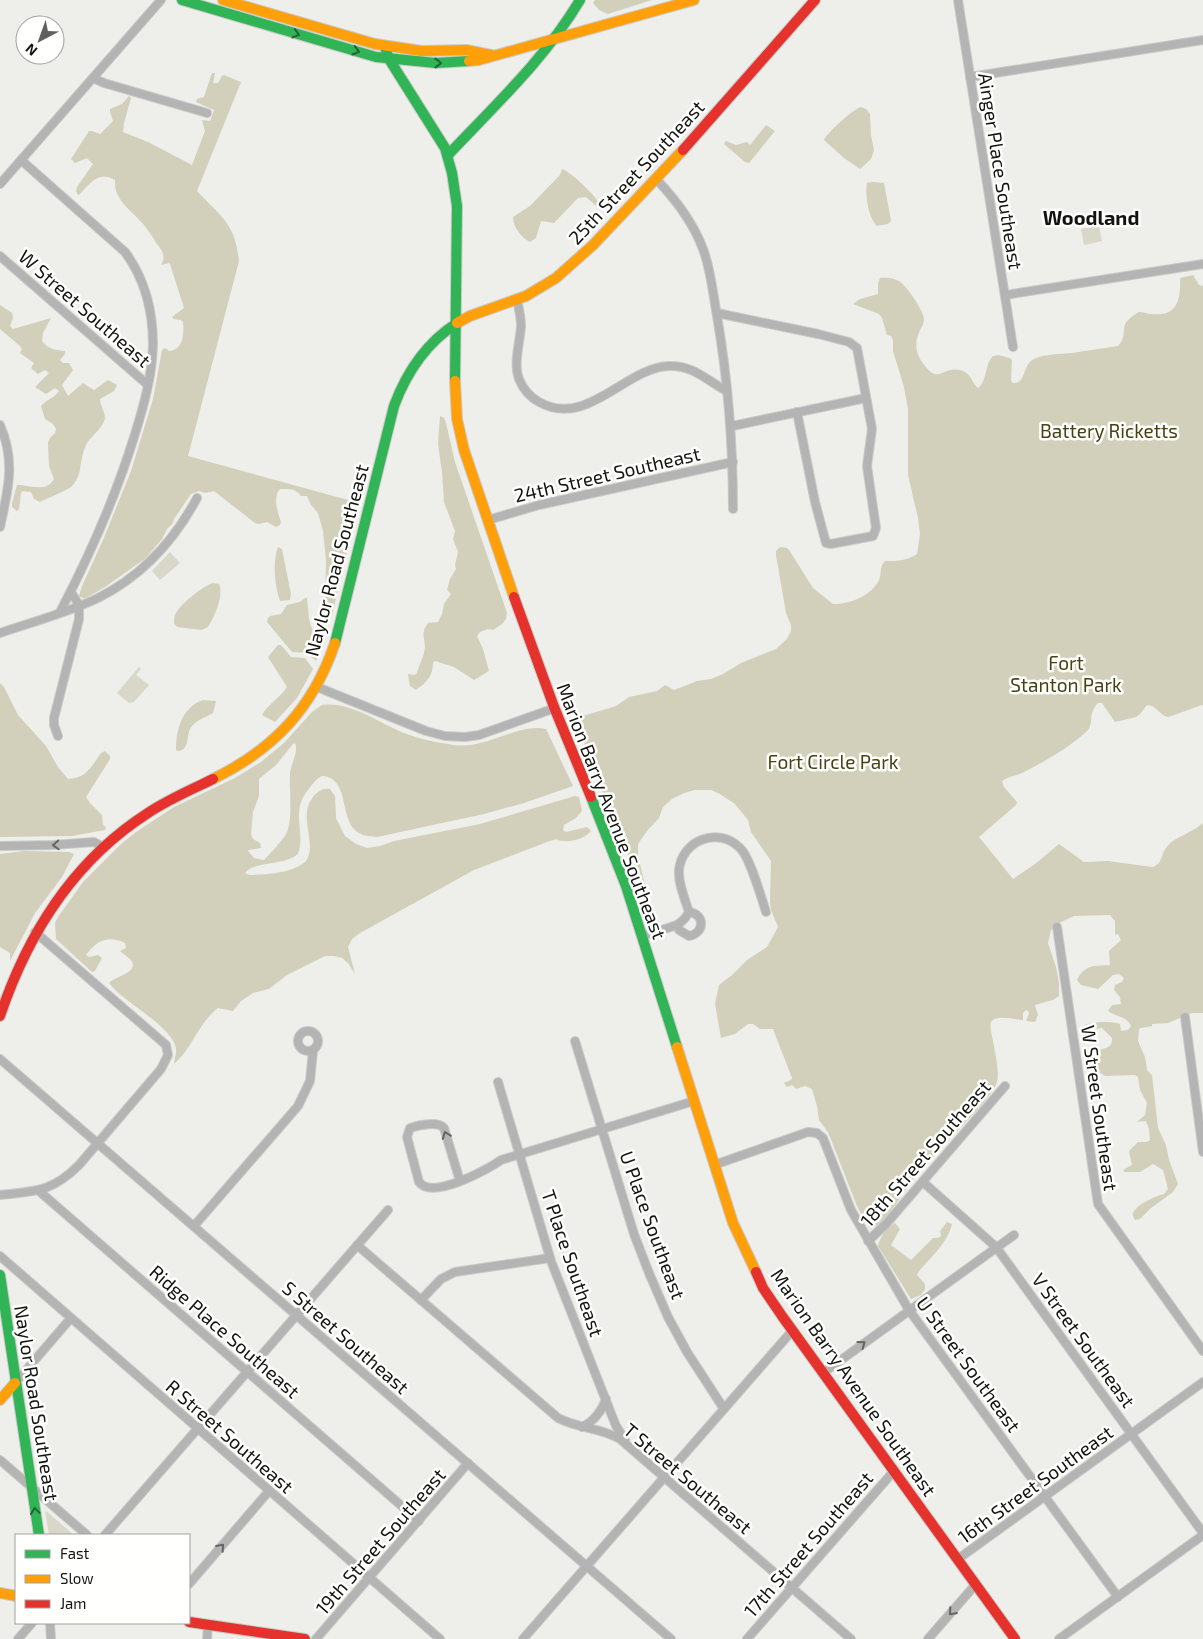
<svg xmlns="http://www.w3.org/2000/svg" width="1203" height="1639" font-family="'Exo 2',sans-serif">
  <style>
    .green { fill: #d9d7c8 }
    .forest { fill: #d2d0ba; fill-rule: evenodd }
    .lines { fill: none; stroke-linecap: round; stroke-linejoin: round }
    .street-casing { stroke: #cacac8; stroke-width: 10 }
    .fast-casing { stroke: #cacac8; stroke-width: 12 }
    .slow-casing { stroke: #cacac8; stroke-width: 12 }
    .jam-casing { stroke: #cacac8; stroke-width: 12 }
    .street { stroke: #b3b4b3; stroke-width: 8 }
    .fast { stroke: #30b455; stroke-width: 10 }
    .slow { stroke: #ff9f0a; stroke-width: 10 }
    .jam { stroke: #e5322d; stroke-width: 10 }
    .oneway { stroke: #226434 }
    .oneway2 { stroke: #646462 }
    .labels { text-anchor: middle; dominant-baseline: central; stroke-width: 5; stroke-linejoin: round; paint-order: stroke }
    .street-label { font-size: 19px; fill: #141412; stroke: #fffffe }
    .park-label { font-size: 19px; fill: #474213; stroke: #fffffe }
    .neighbourhood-label { font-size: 20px; font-weight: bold; fill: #141412; stroke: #fffffe }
  </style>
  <rect width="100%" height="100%" fill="#eeeeea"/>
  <g class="green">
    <path d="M1099 226 1102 241 1084 245 1081 229Z"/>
    <path d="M170 552 180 563 160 580 152 571Z"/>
    <path d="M139 667 141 669 136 675 149 685 134 702 129 703 117 693Z"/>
    <path d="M45 1510 74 1535H49Z"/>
  </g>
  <g class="forest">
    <path d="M595 0H652L608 14 599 10 593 3Z"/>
    <path d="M212 73H215L213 83H218L222 76 224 75 241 82 197 191C222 218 235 223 239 261L188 456 359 503 332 615 329 616 325 612 326 560 323 531 318 513 311 505 307 496H301C296 488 288 489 280 489 272 498 278 512 281 522L280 525 276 527 267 522 259 524 255 523 214 491 205 493 199 491 191 494 174 519 173 523 167 529 162 539 146 558 105 587 86 598H83L79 596 82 586 103 540 131 471 153 399 162 350 165 348 169 351C184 349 184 334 183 322L181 320 174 319 172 317 184 308 170 264 169 263 161 265C166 256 163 252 157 244 153 238 149 231 144 225 135 214 121 205 116 191 115 187 115 183 115 180 99 170 90 183 80 194L78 195 76 191 77 187 93 164 87 158 75 163 71 159 89 131H92L100 134 113 121 110 112V109L122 104 129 96 131 98 124 123 123 132 148 142 192 165 205 131 202 120 210 121 214 110 196 102 197 99 204 97Z"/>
    <path d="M861 107 866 109 870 114 871 136 874 150 871 159 860 169 844 158 824 140C827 133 853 109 861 107Z"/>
    <path d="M766 125 775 131 749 163 745 162 724 144 726 141 736 145 747 142 750 145Z"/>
    <path d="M562 169C572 172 601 201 603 210H601L586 197 578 198 554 223 541 221 536 238 530 242C521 237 513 227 513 217L530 206 560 175Z"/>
    <path d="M872 182 884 183 891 221 888 224 877 226C868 218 865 194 867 183Z"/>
    <path d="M1193 275 1199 285 1203 286V705C1197 706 1170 717 1168 717 1159 715 1156 705 1147 705L1140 714 1136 717 1115 722 1102 703H1098C1087 714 1095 723 1087 731 1069 748 1045 761 1024 772 1017 776 1009 776 1002 781L1004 787 1017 802 1016 805 979 837 1013 879 1035 864 1059 844 1084 862 1108 861 1152 867C1163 864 1160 856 1166 848 1172 839 1180 838 1189 832 1194 830 1199 826 1203 823V1013H1192L1168 1023 1152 1024V1026L1141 1028 1139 1029 1138 1041 1145 1057 1147 1070 1152 1075 1158 1128 1166 1145 1169 1160 1178 1184 1173 1192 1151 1208 1140 1219 1135 1220C1134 1218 1132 1215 1133 1213 1137 1204 1156 1196 1164 1194L1168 1189 1163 1170 1153 1164 1140 1172H1125L1123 1170 1132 1165 1129 1151 1138 1142H1147L1150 1140 1149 1129 1146 1121 1137 1122 1145 1115 1147 1103 1140 1090 1138 1077 1135 1075 1105 1076 1099 1072 1095 1056 1096 1051C1103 1048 1113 1049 1112 1038L1102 1028 1089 1030 1082 1027C1088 1021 1113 1021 1120 1024L1121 1031 1128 1030 1131 1026C1127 1016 1116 1017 1108 1011L1112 1005 1121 1004 1120 997 1114 990 1115 985 1122 982 1124 978 1119 974 1113 975 1098 989 1081 985 1077 980C1085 964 1095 966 1110 965L1109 951 1121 940 1118 934 1115 935V921L1110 915 1074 916 1059 923 1051 930 1048 943 1056 967 1059 983V996L1053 1000 1035 1005 1038 1015 1035 1022 1026 1021 1029 1014 1028 1011 1026 1010 1023 1013V1020C1016 1020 996 1014 991 1022 988 1028 1001 1066 997 1082 995 1089 989 1095 985 1101 965 1125 942 1145 922 1168 910 1181 886 1224 871 1229L867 1225 857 1206 828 1132 819 1120 817 1106 812 1089 805 1086 796 1089 792 1085 787 1087 784 1083 791 1080 792 1078 773 1029H760L753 1024H748L735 1034 721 1038 715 1004 719 985 732 975 747 960 767 947 778 927 771 910 770 902 771 861 751 832 748 820 735 804 720 794 711 790H695L684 793 672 799 663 807 659 818 647 831 638 844V856L647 893 646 898 644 899 637 881 623 839 601 789 576 720 583 716 616 706 629 697 657 691 665 685 674 690 697 681 711 679 723 674 741 663 776 649 787 639 791 631V625L786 613 776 555V551L780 547 787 548 789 550 813 588 833 604C850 604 871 596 879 580 882 574 879 567 885 561 896 561 907 561 917 554L920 534 918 518 908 475V409L904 387 893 351V340L891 336 887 335 882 318 879 314 853 304 860 299 878 294V283L880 278C885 277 894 278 899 281 906 285 924 311 924 319 924 323 922 327 920 330 914 343 915 354 925 366 940 385 943 364 963 371 971 374 972 383 978 388 988 380 984 365 993 356L998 355 1010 358 1012 360 1011 381 1013 383C1027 384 1022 364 1034 359 1045 354 1060 354 1072 353 1085 351 1105 348 1118 346 1131 332 1114 326 1139 312 1143 312 1147 314 1151 314 1177 317 1181 300 1180 278Z"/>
    <path d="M0 305 12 313 13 318 10 326 13 329 51 318 43 333 42 341C49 350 56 350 65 351V354L60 360 63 363H69L73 370 62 385 68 396 83 383 94 390 108 380 117 385 114 391 100 399C100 405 105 412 105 418 103 428 92 435 87 443 78 460 84 473 72 486 68 490 46 499 40 502L34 499 31 492 23 491 21 493 19 509 17 511 12 507V503L17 485C31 485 46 493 54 479L49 466 48 443 50 438 55 433 56 429 53 424 45 419 41 406C47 399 55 398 59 391L55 388 46 394 35 387 49 373 45 370 38 374 31 368 34 363 20 353 22 349 20 346 0 329Z"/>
    <path d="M440 416 444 418 446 423 455 462 507 613 506 619 502 624 493 630 488 629 480 632 477 636 483 649 489 671 474 680 454 667 435 661 433 663C433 676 426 683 416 690L410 686 408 674 415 675 417 673C419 665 424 656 425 648 425 636 420 635 428 623L438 622 442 614 444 604 451 594 447 590 450 579 456 569 455 565 458 552 453 539 455 531 444 502 442 472 438 444Z"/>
    <path d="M278 547 282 549 291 594 290 600 280 601C275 586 272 563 278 547Z"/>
    <path d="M213 583 219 584C224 595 215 616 208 627L202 630 177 627 174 623C174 621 174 617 175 615 179 605 203 586 213 583Z"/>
    <path d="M305 598H307C310 622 306 624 323 642L316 661 307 653 292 652 267 622 268 618 270 616 281 614 287 605 300 602Z"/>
    <path d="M278 645H281L291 657 305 658 313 669 297 698 275 722 262 715C268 704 280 698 287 687L268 657Z"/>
    <path d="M0 683 4 687 18 715 46 746 58 767 68 779C87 778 91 767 101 753L105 751 110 756V759L86 797 90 803 102 815 103 825 106 827 105 830 72 836 0 837Z"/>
    <path d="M203 700 216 701 213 713C206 717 197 720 192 726 185 734 191 750 178 751L176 750C176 730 182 707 203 700Z"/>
    <path d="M322 705C350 701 379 723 404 733 419 739 436 742 453 745 486 750 517 723 546 729L573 786 524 803 484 814 377 837C372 836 366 837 361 834 337 823 352 778 322 776 316 779 312 784 308 790 290 812 306 832 298 854 284 866 253 861 245 873L249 875C267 874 292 874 306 861 318 842 297 818 313 797 318 791 323 788 330 789L335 796 336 818 345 836 356 844 367 848 380 846 394 841 480 824 575 796 579 797 582 811 576 818 564 825 563 830 566 832 587 827 591 831C584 840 565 844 556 839L547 842 474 870 360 933 352 939 348 947 355 974 348 963 342 958 334 956H325L287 975 269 989 253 993 241 1001 233 1011 218 1008C199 1022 192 1049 174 1064 174 1058 178 1052 175 1045 167 1023 124 1003 109 983 114 977 142 972 130 959 127 956 123 954 120 951L126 948 125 943C108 935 97 940 86 955L89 957 98 955 102 958 95 971 92 972 56 939 55 923 58 917 83 882 121 844 136 832 174 807 235 778 261 762 284 743 312 712ZM295 743C299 751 291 764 290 773 289 790 293 818 287 832 284 839 270 854 264 860L254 858 248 851 249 850 261 848 260 843 253 839 251 835 253 812 259 796V779L276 765 293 744Z"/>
    <path d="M24 851 69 852 74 854 62 877 35 913 10 961V953L0 947V854Z"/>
    <path d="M947 1222 952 1224C949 1238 937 1252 927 1262 923 1267 919 1270 917 1275L925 1284V1289L921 1295 911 1299 878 1246C880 1237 887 1227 895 1223L900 1229 891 1245 911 1260 933 1238H938L941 1236 940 1231Z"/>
  </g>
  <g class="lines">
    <defs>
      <g id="street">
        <path d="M958 0 1013 347"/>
        <path d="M970 77 1203 40"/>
        <path d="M93 78 104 83 207 113"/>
        <path d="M21 160 125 252C145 279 153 312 153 345 152 376 144 405 135 434 116 496 90 555 60 612"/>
        <path d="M657 180C676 200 693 222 703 249 711 270 713 294 717 316 728 380 733 444 733 509"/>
        <path d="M0 184 161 0"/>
        <path d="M0 256 148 385"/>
        <path d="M1005 295 1203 264"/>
        <path d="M517 300C519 309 521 317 521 326 520 343 513 363 519 379 523 389 530 397 539 402 587 429 626 367 669 366 694 365 707 381 727 391"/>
        <path d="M717 313 818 334 849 342 857 348 872 429 867 466 876 528 873 536 831 544 826 543 815 502 797 412"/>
        <path d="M0 425C16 462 8 490 0 527"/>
        <path d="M732 426 866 398"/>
        <path d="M488 520 539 505 733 462"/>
        <path d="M0 633C32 622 67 613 98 598 142 576 174 541 197 498"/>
        <path d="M317 687 426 731 445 736 465 737 479 735 555 708"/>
        <path d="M58 736 54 725V718L79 619V605L71 592"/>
        <path d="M0 846 53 845 94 842 103 847"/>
        <path d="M677 925 679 930 689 936C705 933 705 914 689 912"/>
        <path d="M1057 927 1098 1204 1203 1351"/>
        <path d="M643 936 677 925C683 921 686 918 689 912 685 899 678 884 679 870 682 840 718 826 740 848 750 857 761 897 766 912"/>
        <path d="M1185 1017 1203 1152"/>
        <circle cx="308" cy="1041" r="10"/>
        <path d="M575 1041 634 1234 649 1273 668 1317 687 1352 724 1409"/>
        <path d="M0 1059 671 1639"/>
        <path d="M498 1082 551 1261 616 1426 625 1440"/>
        <path d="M714 1165 808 1132 817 1133 823 1138 851 1210 909 1310 1118 1597"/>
        <path d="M460 1181 444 1128C437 1121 419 1125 410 1128L407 1137 419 1182C432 1200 487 1170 501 1160L694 1101"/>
        <path d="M923 1182 996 1247 1203 1533"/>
        <path d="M39 1191 419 1521"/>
        <path d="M0 1195C36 1191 52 1192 79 1165L161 1069 168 1055 166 1045 35 932"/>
        <path d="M194 1226 298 1106 310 1081 313 1051"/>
        <path d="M868 1241 886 1224 1005 1086"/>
        <path d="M357 1245 558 1418C579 1429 600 1427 620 1439L851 1639"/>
        <path d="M0 1256 440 1639"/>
        <path d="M421 1300 441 1279 455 1272 550 1258"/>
        <path d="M823 1373 1014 1235"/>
        <path d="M15 1383 71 1318"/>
        <path d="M582 1427C593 1422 602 1411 606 1399"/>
        <path d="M0 1460 87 1535"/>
        <path d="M105 1535 388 1210"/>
        <path d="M958 1559 1203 1382"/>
        <path d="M189 1584 269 1491"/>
        <path d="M50 1623 51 1639"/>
        <path d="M18 1639 32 1623"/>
        <path d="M207 1639 208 1625"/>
        <path d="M316 1639 468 1463"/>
        <path d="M523 1639 792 1331"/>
        <path d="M747 1639 894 1471"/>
        <path d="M928 1639 976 1584"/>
        <path d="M1059 1639 1203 1535"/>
      </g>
      <g id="fast">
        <path d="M182 0 376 57 436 63 469 61"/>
        <path d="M385 47 389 59 445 148 452 173 457 206 455 381"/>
        <path d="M448 155C495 105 545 59 580 0"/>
        <path d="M335 643 394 406C407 371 426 343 457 323"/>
        <path d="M591 797 626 886 677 1047"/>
        <path d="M0 1275 39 1535"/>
      </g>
      <g id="slow">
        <path d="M223 0 375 44 422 51 466 50 491 55"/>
        <path d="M469 61 479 60 694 0"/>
        <path d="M457 323 470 316 526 296 556 278 593 245 683 150"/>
        <path d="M455 381 457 419 464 450 514 597"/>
        <path d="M213 779C274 749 313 708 335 643"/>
        <path d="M677 1047 733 1223 756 1272"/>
        <path d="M0 1400 15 1383"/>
        <path d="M0 1593 16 1596"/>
      </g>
      <g id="jam">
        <path d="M683 150 815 0"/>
        <path d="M514 597 554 707 591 797"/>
        <path d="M0 1016C28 933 73 861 148 813 169 799 191 790 213 779"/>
        <path d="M756 1272 763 1288 782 1316 1015 1639"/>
        <path d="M189 1622 305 1639"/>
      </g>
    </defs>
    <use href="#street" class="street-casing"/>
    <use href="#fast" class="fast-casing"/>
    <use href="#slow" class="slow-casing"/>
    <use href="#jam" class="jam-casing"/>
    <use href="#street" class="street"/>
    <use href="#fast" class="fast"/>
    <use href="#slow" class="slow"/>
    <use href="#jam" class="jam"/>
  </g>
  <defs><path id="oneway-chevron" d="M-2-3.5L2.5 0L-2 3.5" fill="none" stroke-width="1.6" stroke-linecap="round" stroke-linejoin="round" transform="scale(1.25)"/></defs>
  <g class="oneway">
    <use href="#oneway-chevron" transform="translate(296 34) rotate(17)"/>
    <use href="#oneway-chevron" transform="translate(356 51) rotate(16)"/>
    <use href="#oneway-chevron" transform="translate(438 63)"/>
    <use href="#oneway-chevron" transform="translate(35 1511) rotate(-98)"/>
  </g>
  <g class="oneway2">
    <use href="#oneway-chevron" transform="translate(56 845) rotate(177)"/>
    <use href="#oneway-chevron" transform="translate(446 1135) rotate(-111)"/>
    <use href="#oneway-chevron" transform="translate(862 1344) rotate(-36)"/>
    <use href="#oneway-chevron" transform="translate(221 1547) rotate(-49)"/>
    <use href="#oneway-chevron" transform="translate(952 1612) rotate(131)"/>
  </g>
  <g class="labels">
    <g class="street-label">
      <text transform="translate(1001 171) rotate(81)">Ainger Place Southeast</text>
      <text transform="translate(636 172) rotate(-47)">25th Street Southeast</text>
      <text transform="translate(85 308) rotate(41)">W Street Southeast</text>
      <text transform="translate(607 474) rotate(-13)">24th Street Southeast</text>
      <text transform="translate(336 560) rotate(-75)">Naylor Road Southeast</text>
      <text transform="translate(612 811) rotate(69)">Marion Barry Avenue Southeast</text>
      <text transform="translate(1100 1108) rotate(82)">W Street Southeast</text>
      <text transform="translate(925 1153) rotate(-49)">18th Street Southeast</text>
      <text transform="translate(653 1225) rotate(70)">U Place Southeast</text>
      <text transform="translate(573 1263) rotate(71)">T Place Southeast</text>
      <text transform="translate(225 1331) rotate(41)">Ridge Place Southeast</text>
      <text transform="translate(346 1337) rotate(41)">S Street Southeast</text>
      <text transform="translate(1084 1340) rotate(54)">V Street Southeast</text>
      <text transform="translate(969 1364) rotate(54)">U Street Southeast</text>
      <text transform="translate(854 1382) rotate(55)">Marion Barry Avenue Southeast</text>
      <text transform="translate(37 1403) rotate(81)">Naylor Road Southeast</text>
      <text transform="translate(230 1436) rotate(41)">R Street Southeast</text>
      <text transform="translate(688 1478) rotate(40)">T Street Southeast</text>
      <text transform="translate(1035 1484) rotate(-36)">16th Street Southeast</text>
      <text transform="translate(380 1541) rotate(-49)">19th Street Southeast</text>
      <text transform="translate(808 1544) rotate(-49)">17th Street Southeast</text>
    </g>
    <g class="park-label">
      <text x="1109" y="430">Battery Ricketts</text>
      <text x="1066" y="662">Fort<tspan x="1066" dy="22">Stanton Park</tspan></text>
      <text x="833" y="761">Fort Circle Park</text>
    </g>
    <g class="neighbourhood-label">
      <text x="1091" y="217">Woodland</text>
    </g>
  </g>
  <rect x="15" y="1534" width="175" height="90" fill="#fffffe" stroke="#a1a1a0"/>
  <rect x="25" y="1550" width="25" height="8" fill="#30b455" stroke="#a1a1a0"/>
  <text x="60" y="1559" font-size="15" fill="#141412">Fast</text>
  <rect x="25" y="1575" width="25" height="8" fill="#ff9f0a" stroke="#a1a1a0"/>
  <text x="60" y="1584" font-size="15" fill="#141412">Slow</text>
  <rect x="25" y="1600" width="25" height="8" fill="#e5322d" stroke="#a1a1a0"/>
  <text x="60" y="1609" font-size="15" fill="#141412">Jam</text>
  <g transform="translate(40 40) rotate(221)"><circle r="24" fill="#fffffe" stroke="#a1a1a0"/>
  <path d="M0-4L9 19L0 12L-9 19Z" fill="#60605e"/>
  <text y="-8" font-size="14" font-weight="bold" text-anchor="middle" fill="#141412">N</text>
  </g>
</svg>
